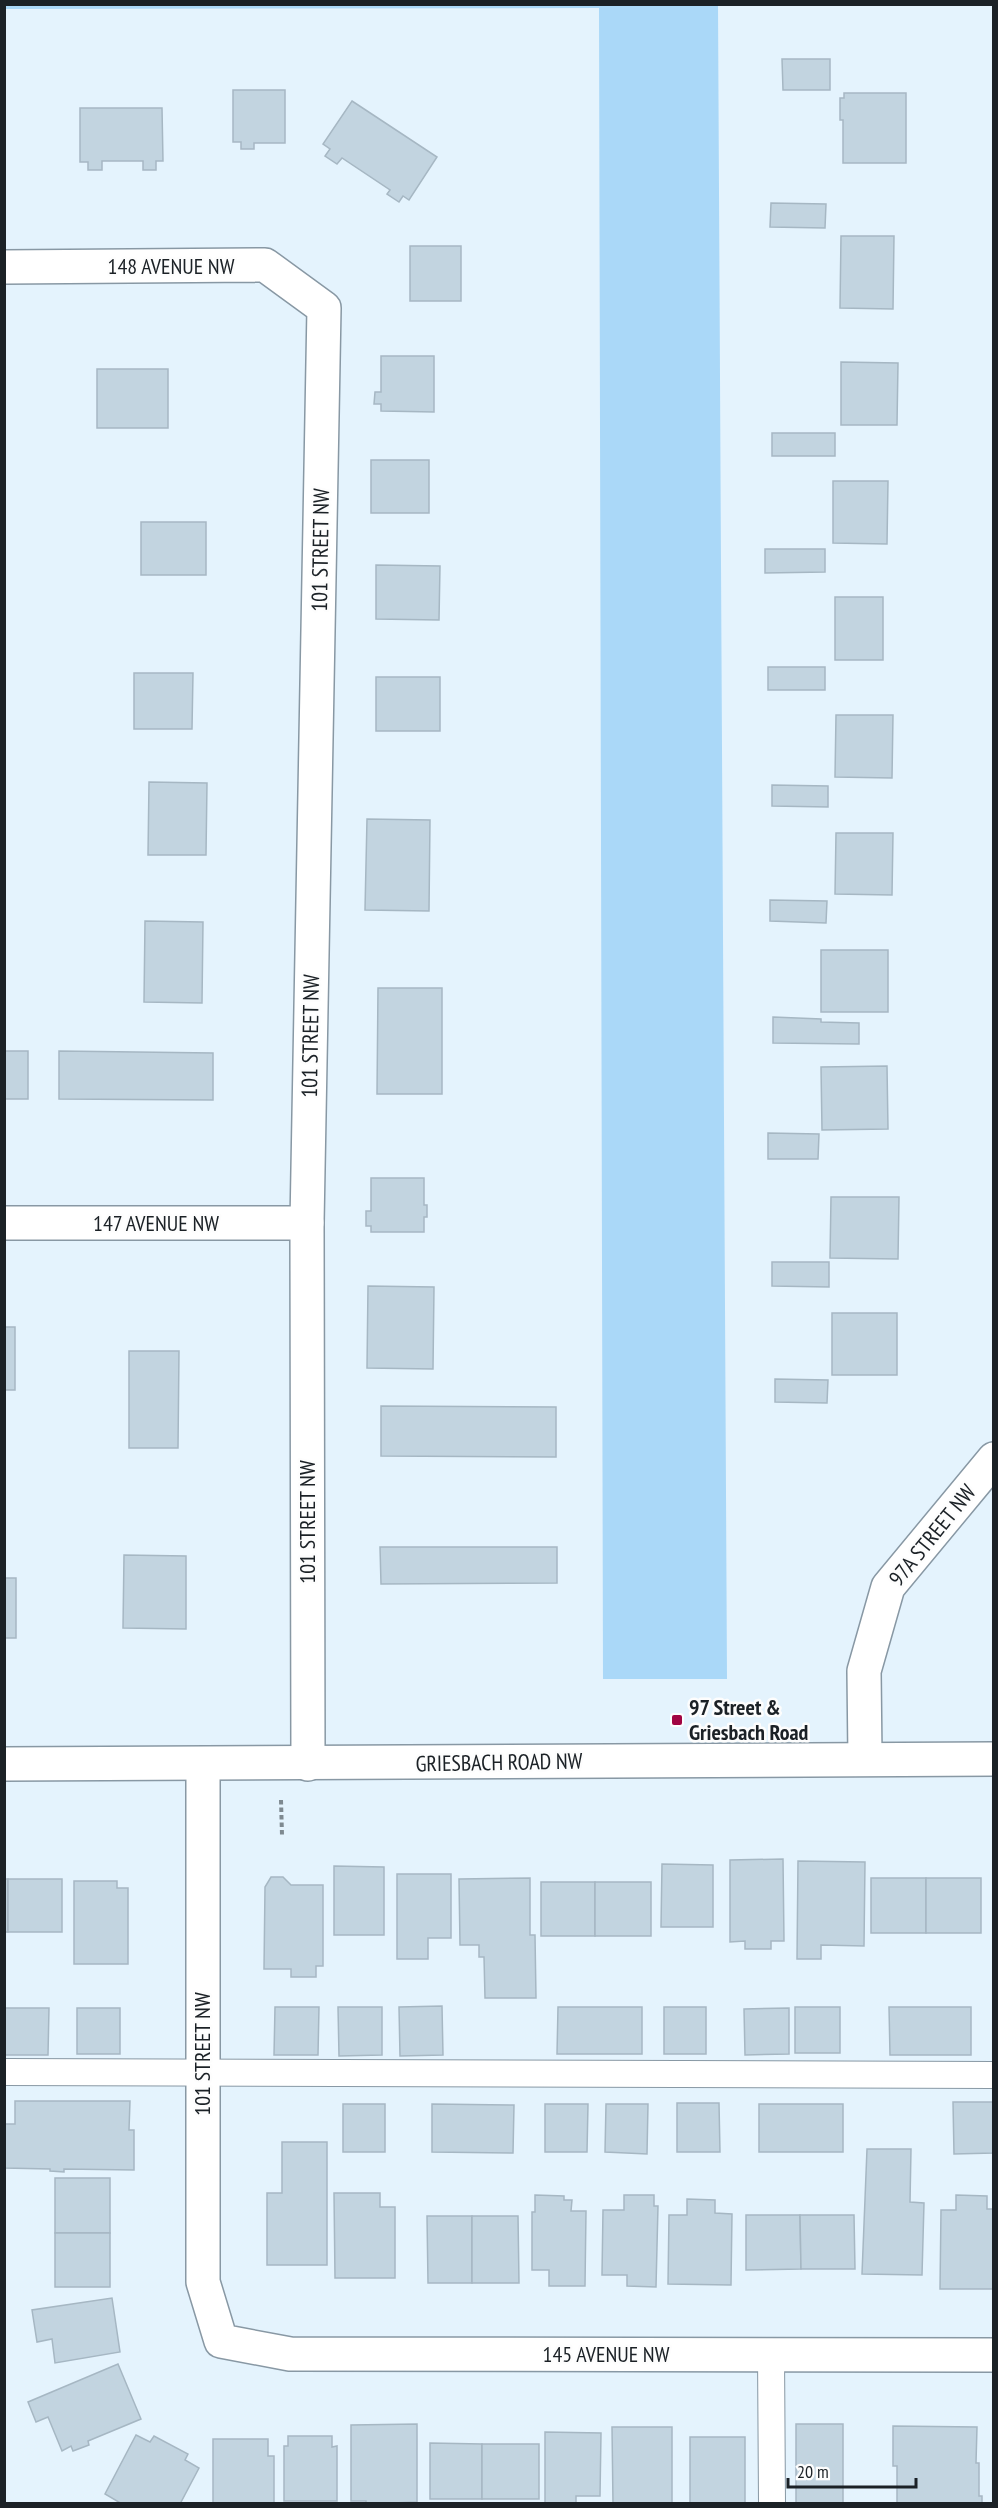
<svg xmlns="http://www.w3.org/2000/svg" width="998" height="2508" font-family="'PT Sans Narrow',sans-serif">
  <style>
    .green { fill: #aad8f8 }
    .building { fill: #c2d4e0; stroke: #a6b7c3; stroke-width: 1.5 }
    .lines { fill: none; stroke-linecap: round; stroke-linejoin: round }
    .service-casing { stroke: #8898a4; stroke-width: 28 }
    .minor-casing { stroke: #8898a4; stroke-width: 36 }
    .tertiary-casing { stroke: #8898a4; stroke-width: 36 }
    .path { stroke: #7e8990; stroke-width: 4; stroke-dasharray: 4.5 3; stroke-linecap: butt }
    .service { stroke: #fff; stroke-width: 26 }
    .minor { stroke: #fff; stroke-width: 33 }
    .tertiary { stroke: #fff; stroke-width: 33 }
    .poi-dot { fill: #a10442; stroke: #fdfdfd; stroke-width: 2 }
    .labels { text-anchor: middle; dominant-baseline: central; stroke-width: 5; stroke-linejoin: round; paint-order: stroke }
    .street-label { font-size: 22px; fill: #1b2126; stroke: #fdfdfd }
    .poi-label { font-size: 22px; font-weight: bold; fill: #1b2126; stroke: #fdfdfd; text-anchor: start }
  </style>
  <rect width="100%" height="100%" fill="#e4f3fd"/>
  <path class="green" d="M4 5H718L727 1679H603L599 8 5 9Z"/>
  <g class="building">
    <path d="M782 59H830V90H783Z"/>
    <path d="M233 90H285V143H254V149H241V142H233Z"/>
    <path d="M844 93H906V163H843V120H840V98H844Z"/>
    <path d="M352 101 437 157 409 200 403 196 399 202 387 194 390 190 342 158 337 164 325 156 330 149 323 144Z"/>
    <path d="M80 108H162L163 161H156V170H143V161H102V170H88V162H80Z"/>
    <path d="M771 203 826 204 825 228 770 227Z"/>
    <path d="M841 236H894L893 309 840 308Z"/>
    <rect x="410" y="246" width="51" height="55"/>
    <path d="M381 356H434V412L381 411V404H374L375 392H381Z"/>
    <path d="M841 362 898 363 897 425H841Z"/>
    <rect x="97" y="369" width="71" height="59"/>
    <rect x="772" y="433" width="63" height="23"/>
    <rect x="371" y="460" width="58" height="53"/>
    <path d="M833 481H888L887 544 833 543Z"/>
    <rect x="141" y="522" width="65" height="53"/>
    <path d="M765 549H825V572L765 573Z"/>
    <path d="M376 565 440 566 439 620 376 619Z"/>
    <rect x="835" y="597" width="48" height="63"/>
    <rect x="768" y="667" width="57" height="23"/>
    <path d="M134 673H193L192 729H134Z"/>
    <rect x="376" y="677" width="64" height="54"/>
    <path d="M836 715H893L892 778 835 777Z"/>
    <path d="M149 782 207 783 206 855H148Z"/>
    <path d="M772 785 828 786V807L772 806Z"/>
    <path d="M367 819 430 820 429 911 365 910Z"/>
    <path d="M836 833H893L892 895 835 894Z"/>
    <path d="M770 900 827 901 826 923 770 921Z"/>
    <path d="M145 921 203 922 202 1003 144 1002Z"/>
    <rect x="821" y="950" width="67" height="62"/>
    <path d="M378 988H442V1094H377Z"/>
    <path d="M773 1017 821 1019V1022L859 1023V1044L773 1043Z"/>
    <rect x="4" y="1051" width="24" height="48"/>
    <path d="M59 1051 213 1053V1100L59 1099Z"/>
    <path d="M887 1066 888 1129 822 1130 821 1067Z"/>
    <path d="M768 1133 819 1134 818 1159H768Z"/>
    <path d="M371 1178H424V1205H427V1217H424V1232H371V1226H366V1211H371Z"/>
    <path d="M831 1197H899L898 1259 830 1258Z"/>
    <path d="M772 1262H829V1287L772 1286Z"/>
    <path d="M368 1286 434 1287 433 1369 367 1368Z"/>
    <rect x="832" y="1313" width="65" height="62"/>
    <rect x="4" y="1327" width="11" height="63"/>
    <path d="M129 1351H179L178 1448H129Z"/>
    <path d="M775 1379 828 1380 827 1403 775 1402Z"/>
    <path d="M381 1406 556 1407V1457L381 1456Z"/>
    <path d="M380 1547H557V1583L381 1584Z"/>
    <path d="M124 1555 186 1556V1629L123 1628Z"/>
    <rect x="4" y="1578" width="12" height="60"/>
    <path d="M783 1859 784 1941H771V1949H745V1941L730 1942V1860Z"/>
    <path d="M798 1861 865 1862 864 1946 821 1945V1959H797Z"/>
    <path d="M662 1864 713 1865V1927H661Z"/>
    <path d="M334 1866 384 1867V1935H334Z"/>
    <path d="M397 1874H451V1938H428V1959H397Z"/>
    <path d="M271 1877H283L291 1885H323V1966H316V1977H291V1969H264L265 1887Z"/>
    <path d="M530 1878V1935H535L536 1998H485L484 1957H479V1945H460L459 1879Z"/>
    <rect x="871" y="1878" width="55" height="55"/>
    <rect x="926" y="1878" width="55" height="55"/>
    <rect x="4" y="1879" width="4" height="53"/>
    <rect x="8" y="1879" width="54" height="53"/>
    <path d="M74 1881H117V1888H128V1964H74Z"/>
    <rect x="541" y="1882" width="54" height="54"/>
    <rect x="595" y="1882" width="56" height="54"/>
    <path d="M442 2006 443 2055 400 2056 399 2007Z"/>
    <path d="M275 2007H319L318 2055H274Z"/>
    <path d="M338 2007H382V2055L339 2056Z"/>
    <path d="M558 2007H642V2054H557Z"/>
    <rect x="664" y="2007" width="42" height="47"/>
    <rect x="795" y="2007" width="45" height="46"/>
    <path d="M889 2007H971V2055H890Z"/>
    <path d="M4 2008H49L48 2055H4Z"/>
    <rect x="77" y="2008" width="43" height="46"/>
    <path d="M789 2008V2054L745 2055 744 2009Z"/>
    <path d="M15 2101H130L129 2130H134V2170L64 2169V2172L50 2171V2169L4 2168V2124H15Z"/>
    <path d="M953 2102H994V2153L954 2154Z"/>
    <path d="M677 2103H719L720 2152H677Z"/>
    <rect x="343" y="2104" width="42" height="48"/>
    <path d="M432 2104 514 2105 513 2153 432 2152Z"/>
    <path d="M545 2104H588L587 2152H545Z"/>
    <path d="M606 2104H648L647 2154 605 2152Z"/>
    <rect x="759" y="2104" width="84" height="48"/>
    <path d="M282 2142H327V2265H267V2193H282Z"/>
    <path d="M867 2149H911L910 2202 924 2203 922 2275 862 2274Z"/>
    <rect x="55" y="2178" width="55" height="55"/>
    <path d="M334 2193H380V2207H395V2278H335Z"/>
    <path d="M535 2195 564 2196V2200H572L571 2211H586L585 2286H549V2270H532V2212H535Z"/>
    <path d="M624 2195H654V2206H658L656 2287 627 2286V2275H602L603 2210H624Z"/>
    <path d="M956 2195 987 2196V2209H994V2289H940L941 2210H956Z"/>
    <path d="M687 2199 715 2200V2213L732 2214 731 2285 668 2284 669 2215H687Z"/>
    <path d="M746 2215H800L801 2269 746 2270Z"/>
    <path d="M800 2215H854L855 2269H801Z"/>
    <path d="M427 2216H472V2283H428Z"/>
    <path d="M472 2216H518L519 2283H472Z"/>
    <rect x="55" y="2233" width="55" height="54"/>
    <path d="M112 2298 120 2352 55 2363 52 2339 37 2342 32 2310Z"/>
    <rect x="4" y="2333" width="1" height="50"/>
    <path d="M118 2364 141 2419 88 2441 89 2445 73 2451 71 2446 62 2451 48 2417 36 2422 28 2402Z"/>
    <path d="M417 2424V2502L366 2504V2501H351V2425Z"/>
    <rect x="796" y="2424" width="47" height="80"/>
    <path d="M893 2426 977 2427 976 2463H979V2496H982V2504H897V2466H893Z"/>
    <path d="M612 2427H672V2504H613Z"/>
    <path d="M545 2432 601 2433 600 2496H576V2504H545Z"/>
    <path d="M136 2435 150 2442 154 2436 188 2454 185 2460 199 2468 180 2504H122L105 2494Z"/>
    <path d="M288 2436H332V2447L337 2446V2501H284V2446H288Z"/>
    <rect x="690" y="2437" width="55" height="67"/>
    <path d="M213 2439H268V2456H274V2504H213Z"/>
    <path d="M430 2443 482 2444V2499H430Z"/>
    <rect x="482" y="2444" width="57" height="55"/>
  </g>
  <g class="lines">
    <defs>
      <g id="service">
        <path d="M4 2072 994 2075"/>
        <path d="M771 2353 772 2504"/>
      </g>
      <g id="minor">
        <path d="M4 267 265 265 324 308 307 1223 308 1764"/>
        <path d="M4 1223H307"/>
        <path d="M865 1758 864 1671 888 1587 994 1459"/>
        <path d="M203 1764V2282L221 2341 290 2354 994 2355"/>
      </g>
      <path id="tertiary" d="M4 1764 994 1759"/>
    </defs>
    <use href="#service" class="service-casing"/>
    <use href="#minor" class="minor-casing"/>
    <use href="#tertiary" class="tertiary-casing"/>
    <path class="path" d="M281 1800 282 1835"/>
    <use href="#service" class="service"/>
    <use href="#minor" class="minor"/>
    <use href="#tertiary" class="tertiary"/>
  </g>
  <rect class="poi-dot" x="671" y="1714" width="12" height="12" rx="3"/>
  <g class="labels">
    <g class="street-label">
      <text x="171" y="266">148 AVENUE NW</text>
      <text transform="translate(320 550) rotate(-89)">101 STREET NW</text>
      <text transform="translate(310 1036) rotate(-89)">101 STREET NW</text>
      <text x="156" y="1223">147 AVENUE NW</text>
      <text transform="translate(307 1522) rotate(-90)">101 STREET NW</text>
      <text transform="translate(932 1535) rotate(-51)">97A STREET NW</text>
      <text transform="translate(499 1762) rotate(-1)">GRIESBACH ROAD NW</text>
      <text transform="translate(202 2054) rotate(-90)">101 STREET NW</text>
      <text x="606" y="2354">145 AVENUE NW</text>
    </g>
    <g class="poi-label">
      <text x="689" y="1707">97 Street &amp;<tspan x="689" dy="25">Griesbach Road</tspan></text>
    </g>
  </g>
  <rect width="998" height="2508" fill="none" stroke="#1b2126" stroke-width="12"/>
  <path d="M788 2478v9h128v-9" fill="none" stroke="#1b2126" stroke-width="3"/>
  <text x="797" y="2478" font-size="18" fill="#1b2126" stroke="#fdfdfd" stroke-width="4.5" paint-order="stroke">20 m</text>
</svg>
